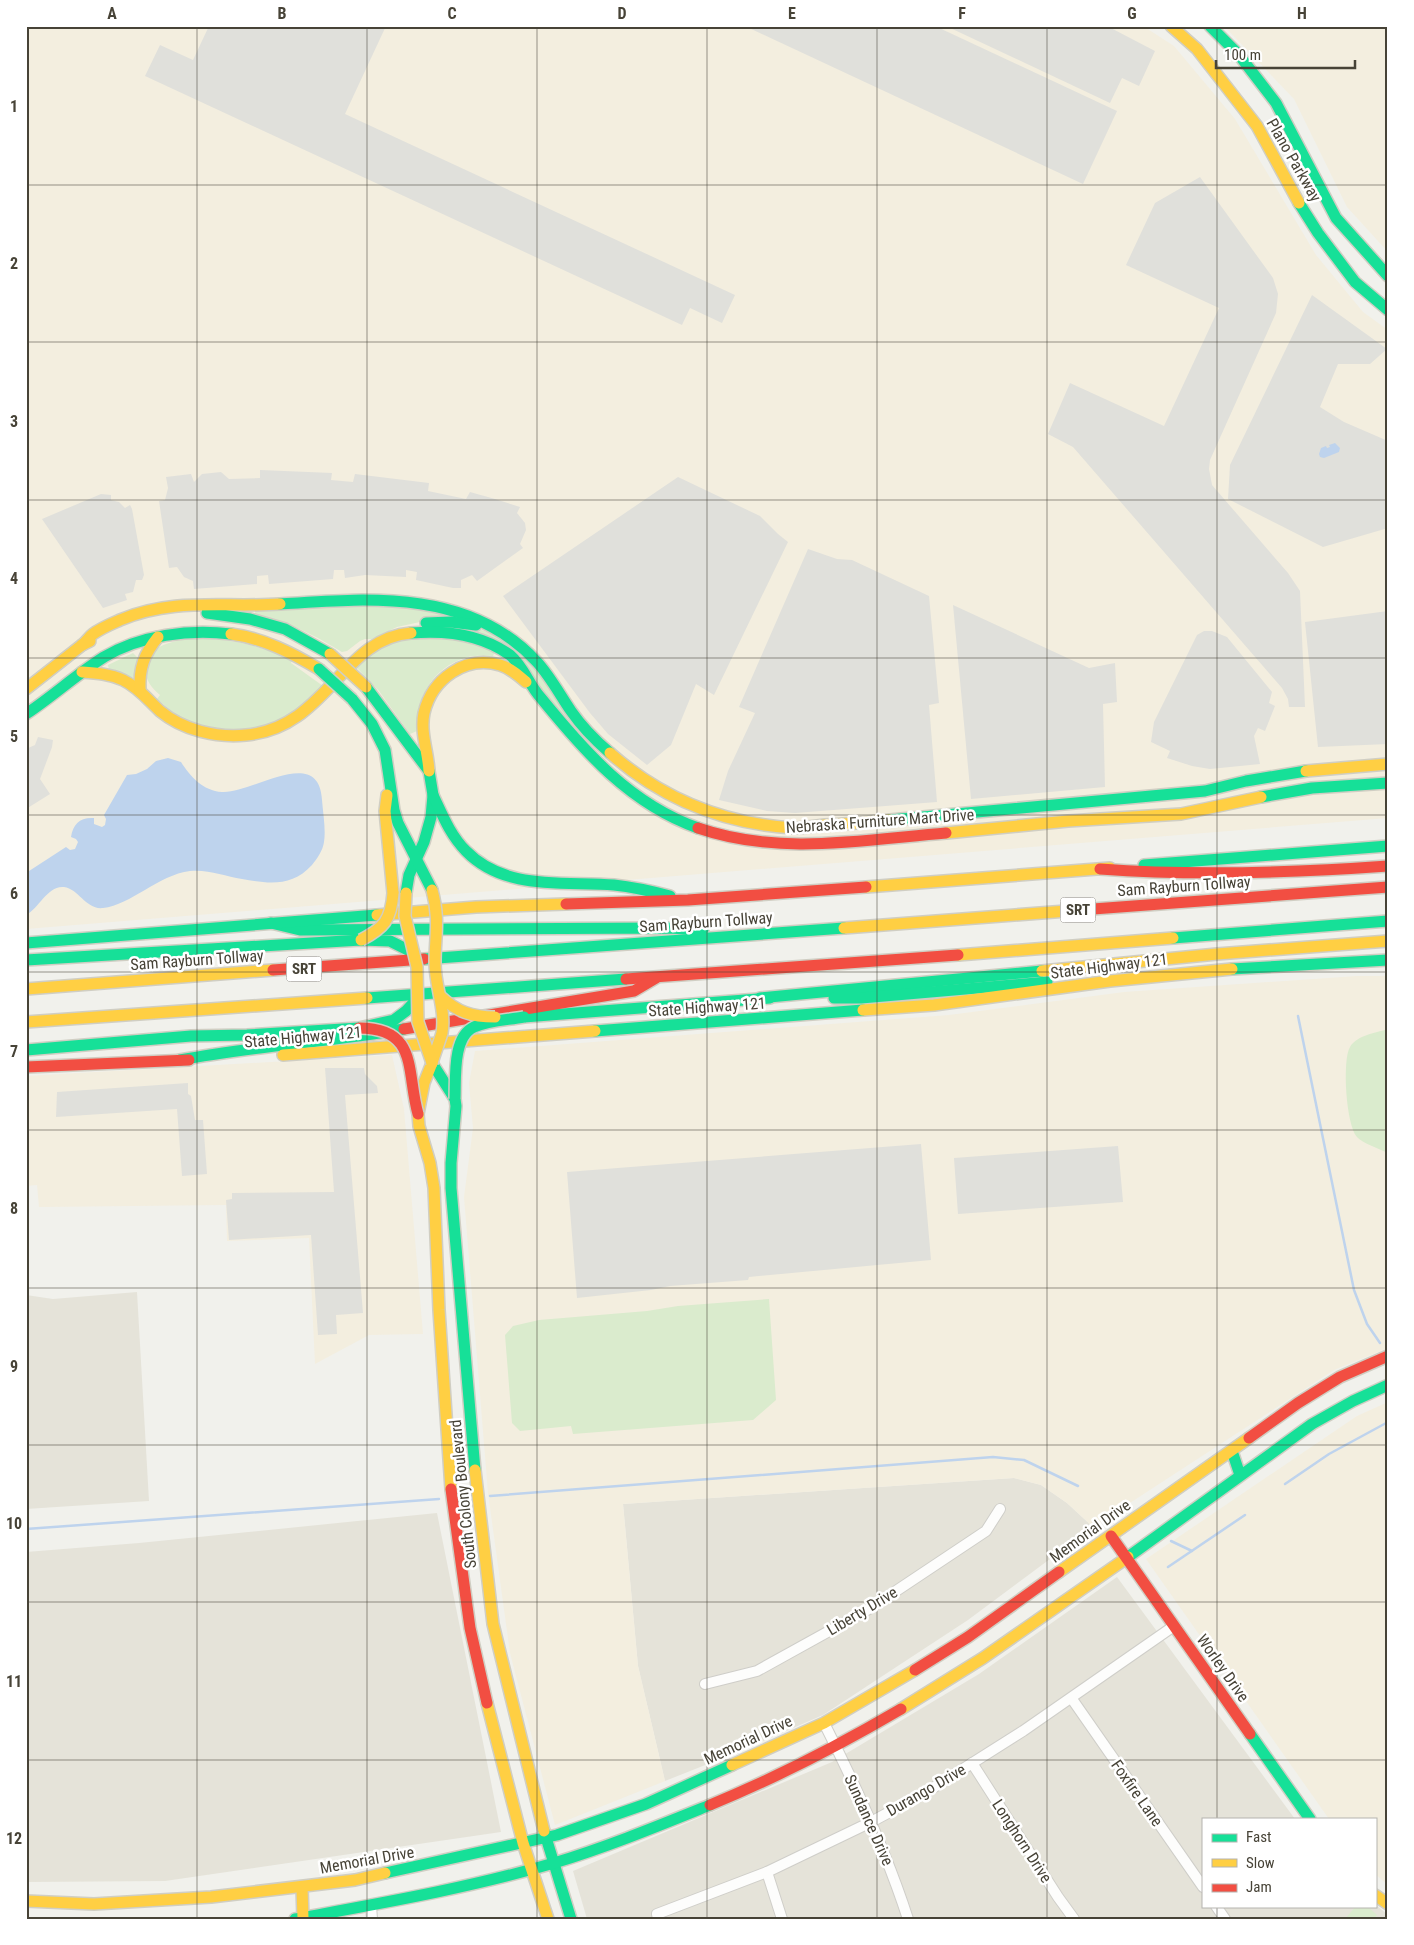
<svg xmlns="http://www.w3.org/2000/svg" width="1414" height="1945" font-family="'Roboto Condensed',sans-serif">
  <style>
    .residential { fill: #e5e3d9 }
    .commercial { fill: #f3eedf }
    .green { fill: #daebcd }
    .parking { fill: #e0e0db }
    .water { fill: #bed3ed }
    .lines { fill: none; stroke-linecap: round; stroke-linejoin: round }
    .stream { stroke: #bed3ed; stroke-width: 2.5 }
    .street-casing { stroke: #cfcec9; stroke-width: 12 }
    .fast-casing { stroke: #d0cec3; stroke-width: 14 }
    .slow-casing { stroke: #d0cec3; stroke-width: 14 }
    .jam-casing { stroke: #d0cec3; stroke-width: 14 }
    .street { stroke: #fdfdfc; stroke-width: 10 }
    .fast { stroke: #16e098; stroke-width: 11 }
    .slow { stroke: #ffcf43; stroke-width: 11 }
    .jam { stroke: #f24e42; stroke-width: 11 }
    .fast-bridge-casing { stroke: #d0cec3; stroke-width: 14; stroke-linecap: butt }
    .slow-bridge-casing { stroke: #d0cec3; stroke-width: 14; stroke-linecap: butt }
    .jam-bridge-casing { stroke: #d0cec3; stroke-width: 14; stroke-linecap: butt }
    .fast-bridge { stroke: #16e098; stroke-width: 11 }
    .slow-bridge { stroke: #ffcf43; stroke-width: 11 }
    .jam-bridge { stroke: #f24e42; stroke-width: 11 }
    .grid { fill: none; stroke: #474337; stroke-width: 1; stroke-opacity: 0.55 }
    .labels { text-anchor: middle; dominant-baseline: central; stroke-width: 5; stroke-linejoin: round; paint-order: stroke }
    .shield { fill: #fff; stroke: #7e7b73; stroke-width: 1 }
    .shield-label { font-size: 15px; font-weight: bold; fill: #474337 }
    .street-label { font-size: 16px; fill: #474337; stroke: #fff }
    .neatline { fill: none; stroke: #474337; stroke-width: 2 }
    .grid-label { font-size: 16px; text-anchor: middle; font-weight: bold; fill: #474337 }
  </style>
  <rect width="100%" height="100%" fill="#f1f1ec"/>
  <g class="residential">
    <path d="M137 1292 149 1501 26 1509V1295L53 1299Z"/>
    <path d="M1014 1478 1041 1485 1067 1503 1093 1527 968 1620 823 1715 733 1754 665 1781 638 1666 623 1504Z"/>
    <path d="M437 1513 501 1832 165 1881 26 1882V1552L139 1543Z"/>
    <path d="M1117 1577 1295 1819H1203V1906H1375V1904L1388 1915V1919H587L573 1871 832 1762 979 1674Z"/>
  </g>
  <g class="commercial">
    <path d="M26 26H1143L1174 46 1235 119 1316 255 1363 312 1388 330V818L26 929Z"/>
    <path d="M1224 26H1388V252L1347 207 1294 99Z"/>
    <path d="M1357 976H1388V1348L1334 1370 1093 1527 1067 1503 1041 1485 1014 1478 623 1504 638 1666 665 1781 555 1825 510 1653 488 1493 464 1197 473 1128 469 1083 475 1051 949 1015 1124 992Z"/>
    <path d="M392 1055 404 1109 423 1334 369 1335 315 1364 309 1238 227 1241 226 1205 39 1207 37 1185 26 1186V1076Z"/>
    <path d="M1388 1402V1885L1375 1874V1819H1329L1146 1559 1357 1416Z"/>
  </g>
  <g class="green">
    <path d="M382 601 452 615 397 627 372 639H365L360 641 347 651 342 652 318 638 287 623 255 614 256 607Z"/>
    <path d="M448 624C458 626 469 626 479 629 522 642 547 686 572 720L570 721 550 701 531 673Z"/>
    <path d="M446 635 495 651 493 656C483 656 474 655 465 658 434 667 414 699 417 731L410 734 379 691 357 668C386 637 407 639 446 635Z"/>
    <path d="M190 638C230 639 254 643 292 660L291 663 323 686C315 694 306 706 295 712 264 733 222 734 188 721 177 716 166 707 157 699L160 695C147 684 142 674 150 659 152 655 153 651 156 649 166 642 179 641 190 638Z"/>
    <path d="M133 653 138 658 136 675 130 679 109 670 108 665Z"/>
    <path d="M1388 1029V1153C1380 1149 1362 1143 1357 1137 1346 1125 1342 1060 1350 1047 1357 1035 1376 1033 1388 1029Z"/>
    <path d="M769 1299 776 1400 753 1420 573 1434 571 1426 520 1431 512 1423 505 1335 513 1326 539 1320 647 1311 678 1306Z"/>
    <path d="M1356 1906H1367L1377 1915 1374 1919H1345Z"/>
  </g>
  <g class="parking">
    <path d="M209 26H386L345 114 735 295 722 323 690 308 682 325 145 76 160 45 193 60Z"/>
    <path d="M745 26H935L1117 111 1083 184Z"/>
    <path d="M946 26H1107L1155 51 1139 86 1122 78 1110 103Z"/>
    <path d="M1200 177 1273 278 1278 294 1276 313 1210 460 1209 469 1212 485 1288 573 1300 591 1305 707H1289L1288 699 1282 688 1073 447 1048 434 1070 383 1164 426 1219 308 1126 265 1155 203Z"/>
    <path d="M1312 295 1387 349 1370 364H1338L1320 407 1344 422 1388 441V528L1323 547 1228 499 1230 465Z"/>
    <path d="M260 470 332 473 331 480 353 482 355 474 429 483 428 491 466 499 470 492 495 499 520 507 517 513 525 523 526 530 520 544 523 548 477 581 472 575 461 580V588H453L416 580 417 572 406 570V577L365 575 345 578 344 570H334L333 579 269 584 268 575 257 576V584L194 589 193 581 184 577 177 567 169 568 159 501 165 500 168 488 166 477 191 474 194 482 202 474 221 472 229 479 260 478Z"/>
    <path d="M678 477 760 516 778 534 788 542 714 695 696 684 671 745 647 765 608 734 590 713 503 596Z"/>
    <path d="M101 494 111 495V500L119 502 125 508 130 505 132 509 144 575 142 580H136L133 592 125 594 127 600 103 608 42 519Z"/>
    <path d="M808 549 837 559 852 560 929 596 939 703 929 705 937 802 795 813 767 811 719 800 728 771 755 713 739 707Z"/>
    <path d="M953 605 1089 668 1115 663 1117 702 1103 704 1105 787 971 799Z"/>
    <path d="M1388 611V744L1318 747 1305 622Z"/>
    <path d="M1204 631H1212L1227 637 1272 692 1269 703 1275 706 1265 731 1258 728 1254 736 1260 764 1210 769 1192 766 1167 758 1170 751 1151 742 1154 722 1197 635Z"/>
    <path d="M38 737 53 740 52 747 40 779 50 794 26 809V749L35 745Z"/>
    <path d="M325 1068H364L365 1074 377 1086 378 1093 345 1095 363 1313 336 1315 337 1334 318 1335 311 1235 229 1240 226 1200 232 1199V1193L334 1192Z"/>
    <path d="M188 1083V1094L191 1096 195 1120H203L207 1174 182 1176 177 1109 56 1117 57 1092Z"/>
    <path d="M921 1144 931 1260 749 1277 748 1280 670 1286 651 1290 577 1298 567 1172Z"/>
    <path d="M1118 1146 1123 1202 958 1214 954 1158Z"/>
  </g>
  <g class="water">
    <path d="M1335 443 1340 448 1339 452 1324 458 1320 457 1319 454 1321 448 1326 446 1327 448 1330 447 1329 445Z"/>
    <path d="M168 758 181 762C190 776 203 791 222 792 252 794 319 744 322 800 323 813 326 830 324 842 323 850 317 859 312 865 292 887 269 884 242 879 225 876 207 869 190 871 158 875 131 905 103 908 86 910 79 889 64 887 48 885 39 908 26 915V873L66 847 70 850 75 849 78 842 76 839 71 837C73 824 80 817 94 818V824L102 827 105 825 106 819 104 815 127 775 136 774 147 769 156 761Z"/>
  </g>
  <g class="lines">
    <g class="stream">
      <path d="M1298 1016 1354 1290 1367 1324 1380 1343"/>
      <path d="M1285 1484 1329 1454 1388 1422"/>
      <path d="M490 1496 993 1457 1024 1460 1078 1486"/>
      <path d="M26 1529 439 1499"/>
      <path d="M1171 1541 1192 1551"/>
      <path d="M1168 1567 1245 1515"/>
    </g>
    <defs>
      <g id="street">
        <path d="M705 1684 757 1671 869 1609 986 1531 1000 1509"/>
        <path d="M1072 1699 1203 1887"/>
        <path d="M824 1723C856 1786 886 1851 908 1919"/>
        <path d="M972 1763 1058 1897 1074 1919"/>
        <path d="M767 1872 782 1919"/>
        <path d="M371 1906 372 1919"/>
        <path d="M1216 1906 1225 1919"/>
        <path d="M658 1919 657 1914 767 1872 871 1822 925 1793 1023 1731 1174 1626"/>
      </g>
      <g id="fast">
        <path d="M1210 26 1239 55 1276 103 1336 218 1388 276"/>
        <path d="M1299 203 1318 233 1355 282 1388 310"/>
        <path d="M280 604C369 598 470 589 537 662 550 676 560 695 571 711 582 727 596 741 610 753"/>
        <path d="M207 613 250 619 285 629 330 654"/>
        <path d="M426 623 451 622 476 625"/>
        <path d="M411 633C446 630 481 634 510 655 524 667 529 685 541 698 585 752 630 804 698 828"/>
        <path d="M366 687 429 771 433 795 431 817 424 842 409 875 406 893"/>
        <path d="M352 699 372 724 385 750 394 810 398 823 432 890"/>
        <path d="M26 714C53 696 77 674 104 657 141 635 189 629 231 634"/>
        <path d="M433 795C442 814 450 835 466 851 505 891 564 881 614 885 633 887 651 891 670 896"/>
        <path d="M1261 797 1312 788 1388 783"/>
        <path d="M890 820 1205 791 1246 781 1306 771"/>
        <path d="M1144 865 1388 846"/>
        <path d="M271 923 300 930 669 928 703 930"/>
        <path d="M1173 938 1388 921"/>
        <path d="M26 943 377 915"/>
        <path d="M424 959 844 928"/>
        <path d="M26 960 361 940 390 941 414 953"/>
        <path d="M1232 969 1388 960"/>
        <path d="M367 998 626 979"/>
        <path d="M760 998 1042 971"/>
        <path d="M834 998H861L1047 982"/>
        <path d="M524 1017 770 998"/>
        <path d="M595 1031 863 1010"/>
        <path d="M26 1050 191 1036 247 1035 359 1028 394 1020 406 1011 418 998"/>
        <path d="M180 1060C254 1046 329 1042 404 1029"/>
        <path d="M432 1063 455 1099 456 1106 451 1163V1188L475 1470"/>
        <path d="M1232 1451 1240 1475"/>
        <path d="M1128 1557 1312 1424 1353 1401 1388 1385"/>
        <path d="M1250 1734 1310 1819"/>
        <path d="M544 1831 571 1919"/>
        <path d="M385 1873 557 1835 646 1804 732 1765"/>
        <path d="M295 1919C382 1903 469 1888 554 1863 607 1847 658 1826 710 1805"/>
      </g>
      <g id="slow">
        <path d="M1171 26 1197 49 1257 126 1299 203"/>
        <path d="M231 634C263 638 292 653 319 669"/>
        <path d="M82 645C86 642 89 637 93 634 101 628 111 624 120 620 175 597 223 608 280 604"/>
        <path d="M82 672C96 673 110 674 123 680 138 687 148 700 160 711 183 730 216 738 246 735 327 728 342 638 411 633"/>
        <path d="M26 689 82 645 90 641"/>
        <path d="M140 690C139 668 144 654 158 637"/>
        <path d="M610 753C662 799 725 824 794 828 804 828 815 826 825 825 847 824 868 822 890 820"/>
        <path d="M429 771C428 752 420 732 424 713 432 679 465 655 500 665 510 668 518 675 526 682"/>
        <path d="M1306 771 1388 764"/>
        <path d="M387 795 385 811 393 893"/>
        <path d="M946 833 1068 821 1181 814 1261 797"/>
        <path d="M866 887 1110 868"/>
        <path d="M377 915 476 907 566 904"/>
        <path d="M844 928 1093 909"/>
        <path d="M958 955 1173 938"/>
        <path d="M1042 971 1217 954 1388 941"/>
        <path d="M26 989 273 970"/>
        <path d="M863 1010 934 1005 1110 981 1232 969"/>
        <path d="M26 1022 367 998"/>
        <path d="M283 1055 595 1031"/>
        <path d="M432 1063 424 1083 418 1114 419 1126 430 1163 434 1188 439 1310 451 1489"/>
        <path d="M475 1470 493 1624 544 1831"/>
        <path d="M1059 1572 1249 1438"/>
        <path d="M487 1703 523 1843 548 1919"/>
        <path d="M901 1709 983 1658 1128 1557"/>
        <path d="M732 1765 824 1723 915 1670"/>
        <path d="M302 1888 303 1918"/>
        <path d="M1375 1895 1388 1904"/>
        <path d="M26 1901 94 1904 211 1897 355 1880 385 1873"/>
      </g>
      <g id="jam">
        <path d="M698 828C779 856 863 840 946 833"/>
        <path d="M1100 869C1196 876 1292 873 1388 866"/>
        <path d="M566 904 688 900 866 887"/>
        <path d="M1093 909 1388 887"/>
        <path d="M273 970 424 959"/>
        <path d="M626 979 958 955"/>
        <path d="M404 1029 634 991 656 978"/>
        <path d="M26 1067 189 1060"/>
        <path d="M1249 1438 1298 1403 1340 1377 1388 1356"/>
        <path d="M451 1489 470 1628 487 1703"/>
        <path d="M1111 1536 1250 1734"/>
        <path d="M915 1670 968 1637 1059 1572"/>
        <path d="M710 1805C778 1777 838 1746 901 1709"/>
      </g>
    </defs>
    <use href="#street" class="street-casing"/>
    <use href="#fast" class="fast-casing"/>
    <use href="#slow" class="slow-casing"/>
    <use href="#jam" class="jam-casing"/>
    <use href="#street" class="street"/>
    <use href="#fast" class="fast"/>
    <use href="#slow" class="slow"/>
    <use href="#jam" class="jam"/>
    <defs>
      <g id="fast-bridge">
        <path d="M319 669 352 699"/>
        <path d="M455 1099C456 1079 452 1037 474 1027 489 1020 508 1020 524 1017"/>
      </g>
      <g id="slow-bridge">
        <path d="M330 654 366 687"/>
        <path d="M432 890C440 920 435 935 435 963 435 986 446 1011 442 1033 439 1043 435 1053 432 1063"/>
        <path d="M406 893 405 916 417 967 418 1022 432 1063"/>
        <path d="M361 940C384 928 391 920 393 893"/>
        <path d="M440 996C457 1012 472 1017 495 1017"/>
      </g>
      <path id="jam-bridge" d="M359 1028C419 1028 406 1072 418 1114"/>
    </defs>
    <use href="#fast-bridge" class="fast-bridge-casing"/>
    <use href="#slow-bridge" class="slow-bridge-casing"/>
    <use href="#jam-bridge" class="jam-bridge-casing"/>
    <use href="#fast-bridge" class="fast-bridge"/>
    <use href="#slow-bridge" class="slow-bridge"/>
    <use href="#jam-bridge" class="jam-bridge"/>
  </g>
  <path class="grid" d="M197 26V1919M367 26V1919M537 26V1919M707 26V1919M877 26V1919M1047 26V1919M1217 26V1819M26 185H1388M26 342H1388M26 500H1388M26 658H1388M26 815H1388M26 972H1388M26 1130H1388M26 1288H1388M26 1445H1388M26 1602H1388M26 1760H1388M1217 1906V1919"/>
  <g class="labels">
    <g class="shield">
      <rect x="1060.5" y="897.5" width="35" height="25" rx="4"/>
      <rect x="286.5" y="956.5" width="35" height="25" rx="4"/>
    </g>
    <g class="shield-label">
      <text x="1078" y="910">SRT</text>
      <text x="304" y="969">SRT</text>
    </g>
    <g class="street-label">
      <text transform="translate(1294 160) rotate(60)">Plano Parkway</text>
      <text transform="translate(880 821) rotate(-4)">Nebraska Furniture Mart Drive</text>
      <text transform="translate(1184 886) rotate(-4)">Sam Rayburn Tollway</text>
      <text transform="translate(706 922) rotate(-4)">Sam Rayburn Tollway</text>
      <text transform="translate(197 960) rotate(-4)">Sam Rayburn Tollway</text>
      <text transform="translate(1109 966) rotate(-7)">State Highway 121</text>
      <text transform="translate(707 1007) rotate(-4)">State Highway 121</text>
      <text transform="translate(303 1037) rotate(-5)">State Highway 121</text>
      <text transform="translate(463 1494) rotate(-96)">South Colony Boulevard</text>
      <text transform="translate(1090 1531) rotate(-36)">Memorial Drive</text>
      <text transform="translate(862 1611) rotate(-31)">Liberty Drive</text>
      <text transform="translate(1223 1668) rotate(55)">Worley Drive</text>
      <text transform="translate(748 1740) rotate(-25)">Memorial Drive</text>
      <text transform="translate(926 1790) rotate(-30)">Durango Drive</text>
      <text transform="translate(1137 1793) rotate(55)">Foxfire Lane</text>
      <text transform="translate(869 1820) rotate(66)">Sundance Drive</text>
      <text transform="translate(1022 1841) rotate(57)">Longhorn Drive</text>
      <text transform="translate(367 1860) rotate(-10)">Memorial Drive</text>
    </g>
  </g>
  <rect width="1414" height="1945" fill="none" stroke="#ffffff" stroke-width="55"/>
  <rect x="1202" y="1818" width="175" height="90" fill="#ffffff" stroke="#b5b4af"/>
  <rect x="1212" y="1834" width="25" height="8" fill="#16e098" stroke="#b5b4af"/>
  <text x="1246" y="1842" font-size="15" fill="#474337">Fast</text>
  <rect x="1212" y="1859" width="25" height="8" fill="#ffcf43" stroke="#b5b4af"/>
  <text x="1246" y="1868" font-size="15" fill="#474337">Slow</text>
  <rect x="1212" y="1884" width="25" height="8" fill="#f24e42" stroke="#b5b4af"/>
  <text x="1246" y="1892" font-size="15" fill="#474337">Jam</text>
  <path d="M1216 60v8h139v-8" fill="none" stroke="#474337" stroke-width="2.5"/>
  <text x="1224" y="60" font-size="15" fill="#474337" stroke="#ffffff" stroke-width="4" paint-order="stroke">100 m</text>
  <rect x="28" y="28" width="1358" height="1890" class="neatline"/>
  <g class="grid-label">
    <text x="112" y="19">A</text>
    <text x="282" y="19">B</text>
    <text x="452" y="19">C</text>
    <text x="622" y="19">D</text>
    <text x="792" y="19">E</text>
    <text x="962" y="19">F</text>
    <text x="1132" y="19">G</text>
    <text x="1302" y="19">H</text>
    <text x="14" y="112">1</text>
    <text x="14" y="269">2</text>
    <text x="14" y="427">3</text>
    <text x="14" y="584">4</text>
    <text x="14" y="742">5</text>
    <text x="14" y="899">6</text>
    <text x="14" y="1057">7</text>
    <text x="14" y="1214">8</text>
    <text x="14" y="1372">9</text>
    <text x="14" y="1529">10</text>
    <text x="14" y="1687">11</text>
    <text x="14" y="1844">12</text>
  </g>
</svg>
